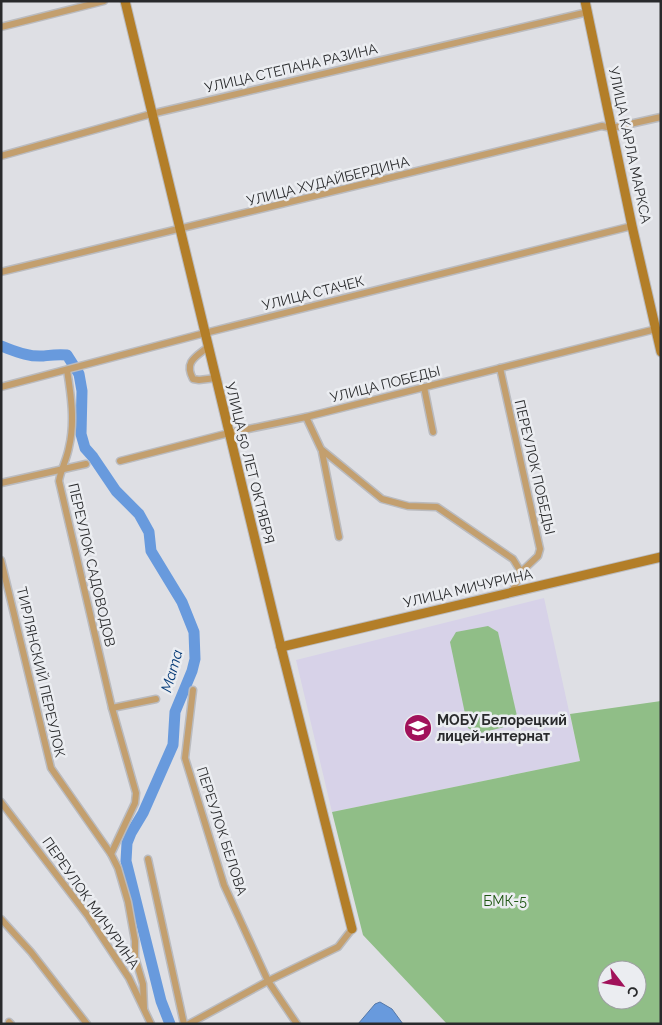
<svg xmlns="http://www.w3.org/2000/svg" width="662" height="1025" font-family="Raleway,sans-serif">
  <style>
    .education { fill: #d7d2e8 }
    .green { fill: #90be87; fill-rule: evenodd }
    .water { fill: #689add; stroke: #5578a8 }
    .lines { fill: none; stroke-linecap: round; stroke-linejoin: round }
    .stream { stroke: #5578a8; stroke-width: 2 }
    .river { stroke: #689add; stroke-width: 11 }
    .street-casing { stroke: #babbbf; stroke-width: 9 }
    .secondary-casing { stroke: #babbbf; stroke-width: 11 }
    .street { stroke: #c39f6e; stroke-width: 6 }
    .secondary { stroke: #b37e28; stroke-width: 9 }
    .labels { text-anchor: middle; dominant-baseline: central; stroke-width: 5; stroke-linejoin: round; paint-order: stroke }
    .street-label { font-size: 14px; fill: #292a2c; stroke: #ebedf1 }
    .poi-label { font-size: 14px; font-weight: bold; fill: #292a2c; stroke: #ebedf1; text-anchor: start }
    .park-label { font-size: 14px; fill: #1e5612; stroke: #ebedf1 }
    .water-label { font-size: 15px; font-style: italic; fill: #093d79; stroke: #ebedf1 }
  </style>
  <rect width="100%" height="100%" fill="#dedfe4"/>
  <path class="education" d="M544 598 580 761 332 812 296 660Z"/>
  <g class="green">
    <path d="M488 626 498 632 517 716 512 725 477 734 468 728 450 642 456 632Z"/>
    <path d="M661 701V1024H447L363 935 332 812 580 761 570 714ZM607 970H637V1000H607Z"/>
  </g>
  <path class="water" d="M380 1002 392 1009 403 1024H358L375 1004Z"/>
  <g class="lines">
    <path class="stream" d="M167 1024 169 1023"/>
    <path class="river" d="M1 346C15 351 28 357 43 356 52 355 58 354 67 355L79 374 82 391 81 434 85 448 93 457 116 491 139 514 149 532 151 551 182 602 194 632 195 659 192 671 175 712 173 745 143 813 131 833 127 843 126 861 161 1001 170 1024"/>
    <defs>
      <g id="street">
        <path d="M1 27 104 1"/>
        <path d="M1 156 151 114 588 12"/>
        <path d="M1 272 602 126 612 128 661 117"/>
        <path d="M208 347C195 357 184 362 193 379L199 380 216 378"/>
        <path d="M500 368 540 549 538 556 521 572 512 592"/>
        <path d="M67 370C71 395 75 422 69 447 67 459 61 469 59 481L112 708 136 793 135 803 111 854"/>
        <path d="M1 387 205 333 632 226"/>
        <path d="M424 387 433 432"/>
        <path d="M306 417 321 449 382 499 408 506 437 507 513 559 521 572"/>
        <path d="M322 452 339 537"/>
        <path d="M120 461 229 433 306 417 656 329"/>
        <path d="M1 483 86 464"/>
        <path d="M1 560 51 768 111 854 118 868 128 902 135 941V957L143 984 144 1008"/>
        <path d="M193 690 185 758 224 885 268 981 297 1024"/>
        <path d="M112 708 156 699"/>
        <path d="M1 802 88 916 129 978 151 1024"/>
        <path d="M148 859 184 1024"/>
        <path d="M1 919 31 952 87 1024"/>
        <path d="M9 1022 11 1024"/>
        <path d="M189 1024 268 981 338 947 352 929"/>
      </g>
      <g id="secondary">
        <path d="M125 1 281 647 352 929"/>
        <path d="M585 1 632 226 661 352"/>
        <path d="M281 647 661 557"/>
      </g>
    </defs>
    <use href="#street" class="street-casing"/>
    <use href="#secondary" class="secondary-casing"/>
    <use href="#street" class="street"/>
    <use href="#secondary" class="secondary"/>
  </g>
  <defs>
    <symbol id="school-disc" viewBox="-11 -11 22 22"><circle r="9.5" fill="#a1125a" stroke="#ebedf1"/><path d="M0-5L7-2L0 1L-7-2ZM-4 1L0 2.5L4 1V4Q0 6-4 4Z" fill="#fff"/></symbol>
  </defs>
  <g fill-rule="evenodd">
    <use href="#school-disc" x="402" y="712" width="32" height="32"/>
  </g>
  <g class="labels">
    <g class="street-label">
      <text transform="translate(291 68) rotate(-13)">УЛИЦА СТЕПАНА РАЗИНА</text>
      <text transform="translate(630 145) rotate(78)">УЛИЦА КАРЛА МАРКСА</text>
      <text transform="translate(328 181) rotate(-14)">УЛИЦА ХУДАЙБЕРДИНА</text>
      <text transform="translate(313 293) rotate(-14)">УЛИЦА СТАЧЕК</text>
      <text transform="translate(385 384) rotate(-14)">УЛИЦА ПОБЕДЫ</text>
      <text transform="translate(250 463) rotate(76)">УЛИЦА 50 ЛЕТ ОКТЯБРЯ</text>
      <text transform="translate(535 467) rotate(77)">ПЕРЕУЛОК ПОБЕДЫ</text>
      <text transform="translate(92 565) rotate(77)">ПЕРЕУЛОК САДОВОДОВ</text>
      <text transform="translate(468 588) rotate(-13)">УЛИЦА МИЧУРИНА</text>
      <text transform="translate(41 672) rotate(77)">ТИРЛЯНСКИЙ ПЕРЕУЛОК</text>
      <text transform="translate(222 831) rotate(72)">ПЕРЕУЛОК БЕЛОВА</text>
      <text transform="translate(91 903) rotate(55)">ПЕРЕУЛОК МИЧУРИНА</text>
    </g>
    <g class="poi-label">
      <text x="437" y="720">МОБУ Белорецкий<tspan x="437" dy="16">лицей-интернат</tspan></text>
    </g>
    <g class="park-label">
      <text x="505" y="901">БМК-5</text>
    </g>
    <g class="water-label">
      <text transform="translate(172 671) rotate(-74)">Мата</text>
    </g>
  </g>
  <rect width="662" height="1025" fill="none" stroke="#292a2c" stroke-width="5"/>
  <g transform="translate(622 985) rotate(121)"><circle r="24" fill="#ebedf1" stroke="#9d9fa2"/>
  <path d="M0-4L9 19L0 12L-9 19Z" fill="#a1125a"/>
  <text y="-8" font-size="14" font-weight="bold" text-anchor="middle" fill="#292a2c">С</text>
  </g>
</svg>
